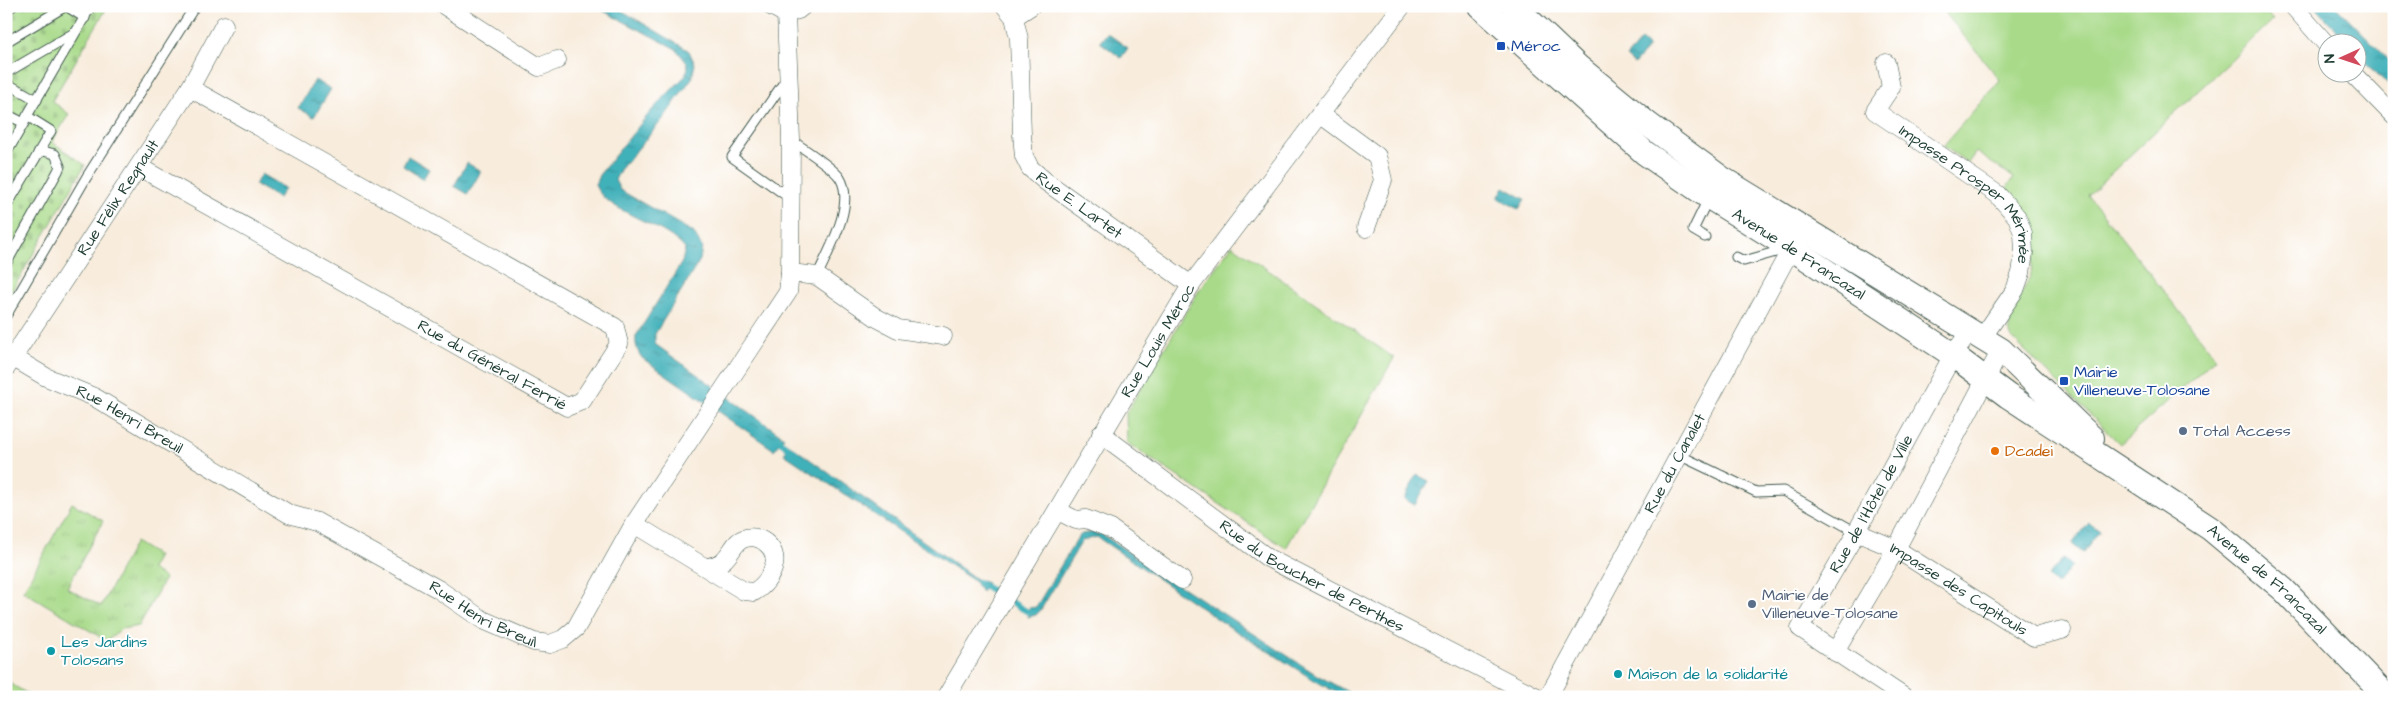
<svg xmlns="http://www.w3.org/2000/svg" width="2400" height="703" font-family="'Architects Daughter',sans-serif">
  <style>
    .grass { fill: url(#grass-tufts); stroke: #648c5e }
    .cemetery { fill: url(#cemetery-stones); stroke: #648c5e }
    .park { fill: #a8da89; stroke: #648c5e }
    .water { fill: url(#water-ripples); stroke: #307676 }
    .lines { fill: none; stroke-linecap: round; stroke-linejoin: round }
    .stream { stroke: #40b0b9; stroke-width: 6 }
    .lane-casing { stroke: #40574d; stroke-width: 11 }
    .street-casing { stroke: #40574d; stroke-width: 19 }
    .secondary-casing { stroke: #40574d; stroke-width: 26 }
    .lane { stroke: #fff; stroke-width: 9 }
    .street { stroke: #fff; stroke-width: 18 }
    .secondary { stroke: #fff; stroke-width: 24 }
    .transit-dot { fill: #1a4fb4; stroke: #fff; stroke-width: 2 }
    .service-dot { fill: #5c6f8a; stroke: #fff; stroke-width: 2 }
    .food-dot { fill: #e8710a; stroke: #fff; stroke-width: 2 }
    .culture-dot { fill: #0f9aa8; stroke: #fff; stroke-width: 2 }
    .labels { text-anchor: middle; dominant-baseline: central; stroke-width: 4; stroke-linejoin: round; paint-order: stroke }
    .transit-label { font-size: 16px; fill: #164399; stroke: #fff; text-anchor: start }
    .street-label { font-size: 16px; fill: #1f3d34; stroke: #fff }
    .service-label { font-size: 16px; fill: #4e5e75; stroke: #fff; text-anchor: start }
    .food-label { font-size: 16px; fill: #c56008; stroke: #fff; text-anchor: start }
    .culture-label { font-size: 16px; fill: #0d838f; stroke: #fff; text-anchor: start }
  </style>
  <defs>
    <pattern id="grass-tufts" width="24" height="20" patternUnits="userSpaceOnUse" patternTransform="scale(1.25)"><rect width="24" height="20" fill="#a8da89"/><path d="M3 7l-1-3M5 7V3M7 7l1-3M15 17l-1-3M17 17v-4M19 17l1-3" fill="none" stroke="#90bc77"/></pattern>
    <pattern id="cemetery-stones" width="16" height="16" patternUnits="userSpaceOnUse" patternTransform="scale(1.25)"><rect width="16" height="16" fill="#a8da89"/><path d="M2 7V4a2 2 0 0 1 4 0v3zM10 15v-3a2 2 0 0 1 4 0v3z" fill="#90bc77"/></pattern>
    <pattern id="water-ripples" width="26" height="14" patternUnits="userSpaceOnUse" patternTransform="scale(1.25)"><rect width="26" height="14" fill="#40b0b9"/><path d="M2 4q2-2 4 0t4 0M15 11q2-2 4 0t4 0" fill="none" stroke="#359097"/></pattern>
  </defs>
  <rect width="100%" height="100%" fill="#fff"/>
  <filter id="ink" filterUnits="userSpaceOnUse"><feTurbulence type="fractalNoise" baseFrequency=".02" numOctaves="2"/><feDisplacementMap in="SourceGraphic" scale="10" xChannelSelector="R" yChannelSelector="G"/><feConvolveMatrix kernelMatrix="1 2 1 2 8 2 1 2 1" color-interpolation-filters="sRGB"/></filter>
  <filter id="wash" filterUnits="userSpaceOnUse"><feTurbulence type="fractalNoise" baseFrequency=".0096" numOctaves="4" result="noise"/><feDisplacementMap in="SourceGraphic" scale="20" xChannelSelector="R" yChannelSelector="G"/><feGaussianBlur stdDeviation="1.12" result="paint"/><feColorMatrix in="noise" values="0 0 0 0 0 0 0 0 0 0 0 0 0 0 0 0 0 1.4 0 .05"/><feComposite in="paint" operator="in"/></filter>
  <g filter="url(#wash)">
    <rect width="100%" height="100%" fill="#f8ecdc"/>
    <path class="grass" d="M72 503 103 521 67 588 101 606 135 542 158 556 151 569 165 578 139 626 121 629 107 641 23 591Z"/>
    <g class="cemetery">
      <path d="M6 6H108L52 101 69 114 52 142 85 165 6 301Z"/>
      <path d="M6 681 33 697H6Z"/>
    </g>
    <g class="park">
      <path d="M1945 6H2260L2273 20 2088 195 2216 358 2120 444 2011 337C2004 315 2019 300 2028 281 2039 261 2030 226 2020 207 2017 201 2010 195 2005 190L2014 178 1976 152 1968 163 1943 146 2000 80 1942 9Z"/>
      <path d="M1232 245 1394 358 1286 548 1127 443 1126 413 1200 289Z"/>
    </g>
    <g class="water">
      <path d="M594 6H614L683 47 689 51 695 64 692 78 663 119 620 170 615 180 620 190 693 232 702 247 700 260 655 334V344L784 437 774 450 642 358C637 351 635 345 636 336L682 262 685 249C665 223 606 213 595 185L599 175 651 111 685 76 688 68 687 63 676 49Z"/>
      <path d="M2315 6H2336L2394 65V91L2358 54V42H2346Z"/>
      <path d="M1107 33 1128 48 1121 58 1100 42Z"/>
      <path d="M1641 40 1649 47 1634 64 1626 57Z"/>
      <path d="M315 80 331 89 314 117 298 108Z"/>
      <path d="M408 156 429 169 423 179 403 166Z"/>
      <path d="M467 163 481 171 468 194 454 186Z"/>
      <path d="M261 174 285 188 279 198 255 185Z"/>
      <path d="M1504 187 1525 199 1519 209 1498 198Z"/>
      <path d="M790 445 976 579 987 583 982 592 974 581 784 454Z"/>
      <path d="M1417 475 1429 481 1415 505 1404 499Z"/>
      <path d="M2089 523 2100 531 2083 553 2072 544Z"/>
      <path d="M1098 532 1317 675 1357 697H1344L1314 680 1225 624 1097 537 1082 541 1040 611 1036 615 1028 617 1029 608 1036 607 1078 537 1082 534Z"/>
      <path d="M2063 558 2072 566 2057 585 2048 577Z"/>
    </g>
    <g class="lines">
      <g class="stream">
        <path d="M774 438 795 452"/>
        <path d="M978 582 1028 612 1035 611"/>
      </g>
    </g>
  </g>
  <g filter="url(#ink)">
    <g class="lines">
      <defs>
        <g id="lane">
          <path d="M66 6 85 18"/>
          <path d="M6 10 13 6"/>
          <path d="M6 42 66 6"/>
          <path d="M6 73 74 33"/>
          <path d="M787 78 732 157 791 199"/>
          <path d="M6 83 37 100"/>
          <path d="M6 114 24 123 6 154"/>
          <path d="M27 116 91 6"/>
          <path d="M24 123 27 116 51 131 38 153"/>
          <path d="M791 140C803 148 834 168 840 178 856 204 828 252 817 276"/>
          <path d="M6 207 38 154 43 151 55 154 60 166 58 171 6 264"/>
          <path d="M1705 237 1693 230 1709 197"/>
          <path d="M1736 257 1744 261 1786 249"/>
          <path d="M6 316 86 178 195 6"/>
          <path d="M1679 455 1756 492 1783 491 1856 532"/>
        </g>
        <g id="street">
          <path d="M445 6 539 67 557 60"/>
          <path d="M771 6 786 14 798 10 803 6"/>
          <path id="s1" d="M1005 6 1014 17 1019 39 1022 135 1024 156 1030 168 1045 181 1191 285"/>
          <path d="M2293 6 2328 46"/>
          <path d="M1014 17 1031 6"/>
          <path id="s2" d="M1886 63 1891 87 1875 111 1997 194 2017 217 2023 233 2024 253 2021 273 2015 290 1982 338"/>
          <path d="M2351 72 2394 116"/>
          <path d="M1320 114 1377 156 1383 180 1366 228"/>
          <path id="s3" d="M139 167 567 407 582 401 619 344 615 327 190 88"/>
          <path d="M790 273 817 276 877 318 898 329 943 336"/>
          <path id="s4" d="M14 358 46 377 94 397 289 514 317 522 438 589 483 620 534 642 550 644 563 639 576 628 634 524 788 292 790 273 791 140 786 14"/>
          <path id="s5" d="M6 368 190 88 224 25"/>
          <path id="s6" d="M1101 434 1268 558 1537 697"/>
          <path d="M1058 511 1076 520 1086 519 1111 529 1182 580"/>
          <path d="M634 524 744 591 754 592C763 587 772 576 774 565 778 549 761 534 746 538 730 541 733 563 708 567"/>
          <path id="s7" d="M1856 532 1896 549 2034 637 2062 630"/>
          <path d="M1835 652 1896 549 2001 350"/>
          <path id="s8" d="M946 697 1191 285 1402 6"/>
          <path id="s9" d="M1548 697 1797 238"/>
          <path id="s10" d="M1904 697 1800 628 1852 540 1953 355 1971 330"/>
        </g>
        <g id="secondary">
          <path id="s11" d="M1480 6 1645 153 1709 197 1791 248 1953 355 2008 396 2211 529 2284 590 2387 697"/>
          <path d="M1514 6 1577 66 1649 125 1721 178 2001 350 2092 438"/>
        </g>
      </defs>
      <use href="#lane" class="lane-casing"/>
      <use href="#street" class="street-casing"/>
      <use href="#secondary" class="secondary-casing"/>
      <use href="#lane" class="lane"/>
      <use href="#street" class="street"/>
      <use href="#secondary" class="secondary"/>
    </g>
  </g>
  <g class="transit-dot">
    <rect x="1496" y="41" width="10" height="10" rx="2.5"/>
    <rect x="2059" y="376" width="10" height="10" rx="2.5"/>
  </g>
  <g class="service-dot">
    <circle cx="2183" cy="431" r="5"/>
    <circle cx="1752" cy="604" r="5"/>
  </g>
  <circle class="food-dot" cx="1995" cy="451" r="5"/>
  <g class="culture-dot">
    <circle cx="51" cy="651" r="5"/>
    <circle cx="1618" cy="674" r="5"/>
  </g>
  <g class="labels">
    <g class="transit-label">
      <text x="1511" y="46">Méroc</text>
      <text x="2074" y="372">Mairie<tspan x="2074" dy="18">Villeneuve-Tolosane</tspan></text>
    </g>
    <g class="street-label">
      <text stroke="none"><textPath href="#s2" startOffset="182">Impasse Prosper Mérimée</textPath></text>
      <text stroke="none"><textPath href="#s5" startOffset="204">Rue Félix Regnault</textPath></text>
      <text stroke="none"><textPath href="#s1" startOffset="229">Rue E. Lartet</textPath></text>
      <text stroke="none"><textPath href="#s11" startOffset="405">Avenue de Francazal</textPath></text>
      <text stroke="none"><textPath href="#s8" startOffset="415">Rue Louis Méroc</textPath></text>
      <text stroke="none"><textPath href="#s3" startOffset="405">Rue du Général Ferrié</textPath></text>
      <text stroke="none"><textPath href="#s4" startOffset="131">Rue Henri Breuil</textPath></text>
      <text stroke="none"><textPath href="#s9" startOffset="266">Rue du Canalet</textPath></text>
      <text stroke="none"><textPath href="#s10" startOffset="268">Rue de l'Hôtel de Ville</textPath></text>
      <text stroke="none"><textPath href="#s6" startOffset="255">Rue du Boucher de Perthes</textPath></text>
      <text stroke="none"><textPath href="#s11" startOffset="976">Avenue de Francazal</textPath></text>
      <text stroke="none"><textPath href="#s7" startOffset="118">Impasse des Capitouls</textPath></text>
      <text stroke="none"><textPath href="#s4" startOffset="536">Rue Henri Breuil</textPath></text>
    </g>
    <g class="service-label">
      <text x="2193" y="431">Total Access</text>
      <text x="1762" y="595">Mairie de<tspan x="1762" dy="18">Villeneuve-Tolosane</tspan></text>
    </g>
    <g class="food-label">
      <text x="2005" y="451">Dcadei</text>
    </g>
    <g class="culture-label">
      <text x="61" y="642">Les Jardins<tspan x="61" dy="18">Tolosans</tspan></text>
      <text x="1628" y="674">Maison de la solidarité</text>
    </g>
  </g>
  <rect width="2400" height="703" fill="none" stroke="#fff" stroke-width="25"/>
  <g transform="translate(2342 58) rotate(267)"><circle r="24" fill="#ffffff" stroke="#a5b1ae"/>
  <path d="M0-4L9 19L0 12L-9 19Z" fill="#d1495b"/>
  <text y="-8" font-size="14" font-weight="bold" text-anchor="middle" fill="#1f3d34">N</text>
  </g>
</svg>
